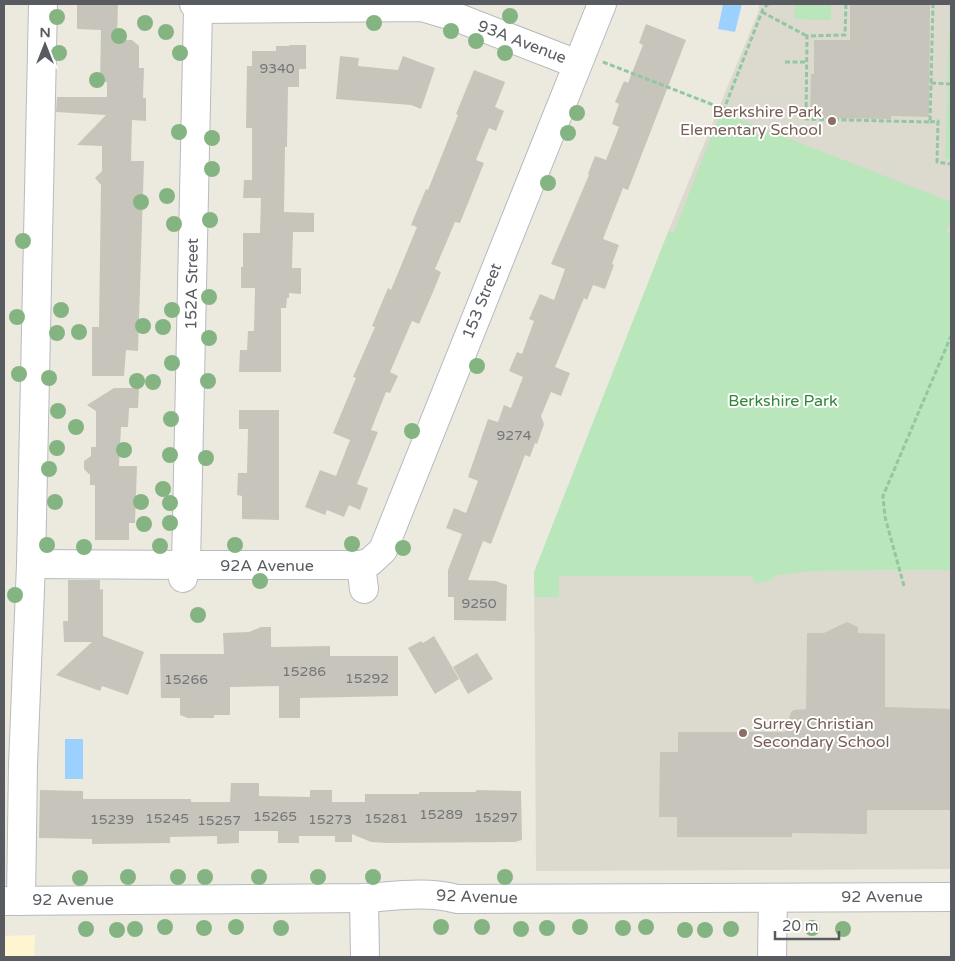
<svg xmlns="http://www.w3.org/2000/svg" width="955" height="961" font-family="'Varela Round',sans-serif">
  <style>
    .commercial { fill: #fff6d1 }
    .education { fill: #dcd9ce }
    .green { fill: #b9e6bb }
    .water { fill: #9cd1ff }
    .building { fill: #c7c4bc }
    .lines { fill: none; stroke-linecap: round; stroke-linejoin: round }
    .minor-casing { stroke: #b7babf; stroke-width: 30 }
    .path { stroke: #92c7a2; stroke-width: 3; stroke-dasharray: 5 2.5; stroke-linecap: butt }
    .minor { stroke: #fff; stroke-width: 28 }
    .tree { fill: #85b483 }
    .education-dot { fill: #8d6e63; stroke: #fff; stroke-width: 2 }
    .labels { text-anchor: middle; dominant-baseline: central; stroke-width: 4; stroke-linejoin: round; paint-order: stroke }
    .number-label { font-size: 14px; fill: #747678 }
    .street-label { font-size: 16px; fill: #585c61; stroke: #fff }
    .education-label { font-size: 16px; fill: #785e54; stroke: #fff; text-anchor: end }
    .park-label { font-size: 16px; fill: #318737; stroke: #fff }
  </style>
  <rect width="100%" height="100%" fill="#eceadf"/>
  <path class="commercial" d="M35 935 34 957H4V936Z"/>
  <g class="education">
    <path d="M759 4H951V233L668 232 759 10Z"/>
    <path d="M951 570V869L536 871 534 572Z"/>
  </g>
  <g class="green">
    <path d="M795 4H831V20L794 19Z"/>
    <path d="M950 8H951V81H947Z"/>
    <path d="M948 86H951V159H945Z"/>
    <path d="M721 112 951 202V219L946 232 951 233V570L812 571 778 575 770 580 755 584 752 576H559V597H535L534 572 668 232H674Z"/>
  </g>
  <g class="water">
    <path d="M723 4H742L735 32 718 29Z"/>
    <rect x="65" y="739" width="18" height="40"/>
  </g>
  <g class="building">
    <path d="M77 4H118L117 40H132L139 46V68H144L143 98H146V121L132 120 131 161H144L138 351 126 350 124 376H92V327H99L101 185 95 178 102 171V146L77 145 106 115 56 112 57 97H107V82H100L101 30 77 29Z"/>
    <path d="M850 4H930L929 117 891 116V119L810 118 811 74H814V40H850Z"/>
    <path d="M646 24 686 40 628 190 623 188 603 239 619 245 612 264 614 265 605 289 593 285 587 300 584 298 555 367 570 373 561 396 551 392 541 416 544 424 537 444 535 443 530 457 525 455 491 544 483 541 468 580 496 581 507 585 506 621 454 620V597H448V570L462 534 446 528 454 508 466 513 478 481 468 477 488 419 498 422 504 405 511 408 523 377 509 371 517 352 522 354 534 321 529 319 540 294 554 300 565 269 551 264 589 175 588 174 595 156 606 160 619 127 612 124 619 104 615 102 624 81 628 83 643 45 639 43Z"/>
    <path d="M289 45H306V69H299V87H288L287 147H285L284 212 314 213V232H293L292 268H301V294L289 293V298H287L286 308H281V372H239L240 350H247L248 331H254L255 288H241V267H243V233H260L261 198H243L244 180H252V128H246L247 66H252V51H276V46H289Z"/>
    <path d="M340 56 359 58 358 66 398 70 403 56 435 68 421 109 411 105 336 99Z"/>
    <path d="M474 70 505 82 495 107 504 111 496 131 489 128 476 160 484 163 460 223 455 222 435 269 441 272 433 292 419 324 412 321 390 372 398 376 390 393 386 392 371 430 378 432 357 484 368 488 360 510 349 505 344 517 327 510 325 515 305 507 320 470 336 476 350 440 333 433 356 378 353 377 375 327 372 326 388 288 391 290 417 227 411 225 426 189 428 190 458 115 456 114Z"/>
    <path d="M114 388H139L138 408H129L128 427H121L119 466H137L135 523H129V540H95V485H90V475L84 469V461L91 456V447H96V411L87 405Z"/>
    <path d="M239 410H279V520L242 519V496L237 495 238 473H247L248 429H239Z"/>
    <path d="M68 580H100V590L103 589V636L144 652 128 695 102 686 100 691 56 675 92 642H64L63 621H68Z"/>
    <path d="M847 622 858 627V633L885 634V707L951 709V810H867V834L792 833V837H677V817H659L660 752H678V732H785L791 712 794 710 806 709 807 633H824Z"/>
    <path d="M261 627H271V647L330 646V656H398V696L300 698V718H279V686L230 687V715H214V718H188L180 715V698H161L160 654H224L223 633 249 632Z"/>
    <path d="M434 636 459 679 435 694 408 648 421 641 423 643Z"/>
    <path d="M477 653 493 679 468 694 453 667Z"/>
    <path d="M231 783H259V796L310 797V790H332V802H365V794H419V792H475L477 790 521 791 522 840 515 842 387 843 371 842 352 834V842H335V836H299V843H278V831H239V843L217 844V836L170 837V843L92 844V839L39 838 40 790 83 791V799H191V802H230Z"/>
  </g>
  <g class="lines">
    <defs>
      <g id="minor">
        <path d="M198 9 422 7 456 17 577 64"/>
        <path d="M31 564 186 565 198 9 194 4"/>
        <path d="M183 578 186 565H361"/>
        <path d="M364 589 361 565 370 562 383 550 602 4"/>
        <path d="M364 898 365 957"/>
        <path d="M4 901 364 898C395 896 427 891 457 899L951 897"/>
        <path d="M21 901 23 765 31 564 43 4"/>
        <path d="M772 957 773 898"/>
      </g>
    </defs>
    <use href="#minor" class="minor-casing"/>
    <g class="path">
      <path d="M846 4 845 35 807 36 806 119 930 122 933 4"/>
      <path d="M762 12 807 36"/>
      <path d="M603 62 724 109 763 9 768 4"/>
      <path d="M785 62H807"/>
      <path d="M931 83 951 84"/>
      <path d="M930 122 938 121 937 162 951 164"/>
      <path d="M904 586 885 517 883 496 951 336"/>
    </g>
    <use href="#minor" class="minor"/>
  </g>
  <g class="tree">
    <circle cx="510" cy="16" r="8"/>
    <circle cx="57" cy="17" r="8"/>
    <circle cx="145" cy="23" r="8"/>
    <circle cx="374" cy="23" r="8"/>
    <circle cx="451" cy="31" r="8"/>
    <circle cx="166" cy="32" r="8"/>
    <circle cx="119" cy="36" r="8"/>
    <circle cx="476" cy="41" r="8"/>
    <circle cx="59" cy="53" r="8"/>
    <circle cx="180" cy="53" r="8"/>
    <circle cx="505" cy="53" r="8"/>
    <circle cx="97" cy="80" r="8"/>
    <circle cx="577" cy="113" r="8"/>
    <circle cx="179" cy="132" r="8"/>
    <circle cx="568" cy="133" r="8"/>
    <circle cx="212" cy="138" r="8"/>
    <circle cx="212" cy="169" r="8"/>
    <circle cx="548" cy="183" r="8"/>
    <circle cx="167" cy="196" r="8"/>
    <circle cx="141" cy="202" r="8"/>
    <circle cx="210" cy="220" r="8"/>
    <circle cx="174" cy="224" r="8"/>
    <circle cx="23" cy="241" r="8"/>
    <circle cx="209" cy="297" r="8"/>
    <circle cx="61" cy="310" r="8"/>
    <circle cx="172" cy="310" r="8"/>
    <circle cx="17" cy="317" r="8"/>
    <circle cx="143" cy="326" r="8"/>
    <circle cx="163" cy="327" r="8"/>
    <circle cx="79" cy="332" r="8"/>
    <circle cx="57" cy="333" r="8"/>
    <circle cx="209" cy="338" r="8"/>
    <circle cx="172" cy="363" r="8"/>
    <circle cx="477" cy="366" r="8"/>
    <circle cx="19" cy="374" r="8"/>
    <circle cx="49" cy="378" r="8"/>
    <circle cx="137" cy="381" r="8"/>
    <circle cx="208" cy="381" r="8"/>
    <circle cx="153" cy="382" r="8"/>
    <circle cx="58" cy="411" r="8"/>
    <circle cx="171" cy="419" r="8"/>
    <circle cx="76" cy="427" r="8"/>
    <circle cx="412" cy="431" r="8"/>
    <circle cx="57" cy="448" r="8"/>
    <circle cx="124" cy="450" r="8"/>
    <circle cx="170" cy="455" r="8"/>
    <circle cx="206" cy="458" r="8"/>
    <circle cx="49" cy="469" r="8"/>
    <circle cx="163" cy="489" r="8"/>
    <circle cx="55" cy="502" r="8"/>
    <circle cx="141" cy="502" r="8"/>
    <circle cx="170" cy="503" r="8"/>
    <circle cx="170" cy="523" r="8"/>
    <circle cx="144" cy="524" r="8"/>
    <circle cx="352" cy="544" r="8"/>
    <circle cx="47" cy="545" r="8"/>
    <circle cx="235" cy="545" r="8"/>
    <circle cx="160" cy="546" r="8"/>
    <circle cx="84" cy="547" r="8"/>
    <circle cx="403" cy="548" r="8"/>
    <circle cx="260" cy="581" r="8"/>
    <circle cx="15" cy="595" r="8"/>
    <circle cx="198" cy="615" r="8"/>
    <circle cx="128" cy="877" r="8"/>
    <circle cx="178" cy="877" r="8"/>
    <circle cx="205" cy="877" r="8"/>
    <circle cx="259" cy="877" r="8"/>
    <circle cx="318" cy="877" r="8"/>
    <circle cx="373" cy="877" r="8"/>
    <circle cx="505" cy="877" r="8"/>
    <circle cx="80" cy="878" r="8"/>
    <circle cx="165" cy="927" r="8"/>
    <circle cx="236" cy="927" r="8"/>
    <circle cx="441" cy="927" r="8"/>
    <circle cx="482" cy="927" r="8"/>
    <circle cx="580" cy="927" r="8"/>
    <circle cx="646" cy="927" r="8"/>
    <circle cx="204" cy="928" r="8"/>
    <circle cx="281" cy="928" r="8"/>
    <circle cx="547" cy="928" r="8"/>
    <circle cx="623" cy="928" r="8"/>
    <circle cx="812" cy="928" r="8"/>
    <circle cx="86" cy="929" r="8"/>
    <circle cx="135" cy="929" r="8"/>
    <circle cx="521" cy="929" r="8"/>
    <circle cx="731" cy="929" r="8"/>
    <circle cx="843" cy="929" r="8"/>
    <circle cx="117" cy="930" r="8"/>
    <circle cx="685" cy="930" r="8"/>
    <circle cx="705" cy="930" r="8"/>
  </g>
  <g class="education-dot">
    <circle cx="832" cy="121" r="5"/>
    <circle cx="743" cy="733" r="5"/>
  </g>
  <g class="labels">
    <g class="number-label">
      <text x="277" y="68">9340</text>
      <text x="514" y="435">9274</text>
      <text x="479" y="603">9250</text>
      <text x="304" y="671">15286</text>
      <text x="367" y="678">15292</text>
      <text x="186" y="679">15266</text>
      <text x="441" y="814">15289</text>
      <text x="275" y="816">15265</text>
      <text x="496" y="817">15297</text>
      <text x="167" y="818">15245</text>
      <text x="386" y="818">15281</text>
      <text x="112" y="819">15239</text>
      <text x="330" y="819">15273</text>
      <text x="219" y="820">15257</text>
    </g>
    <g class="street-label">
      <text transform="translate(522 42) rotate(21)">93A Avenue</text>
      <text transform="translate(192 284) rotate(-89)">152A Street</text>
      <text transform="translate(482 301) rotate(-68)">153 Street</text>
      <text x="267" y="566">92A Avenue</text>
      <text transform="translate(477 897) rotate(2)">92 Avenue</text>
      <text x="882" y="897">92 Avenue</text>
      <text x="73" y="900">92 Avenue</text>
    </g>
    <g class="education-label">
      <text x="822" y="112">Berkshire Park<tspan x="822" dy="18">Elementary School</tspan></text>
      <text x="753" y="724" text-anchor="start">Surrey Christian<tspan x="753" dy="18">Secondary School</tspan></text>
    </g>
    <g class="park-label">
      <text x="783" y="401">Berkshire Park</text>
    </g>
  </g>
  <rect width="955" height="961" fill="none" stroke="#585c61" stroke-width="10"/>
  <g transform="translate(45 45)" stroke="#ffffff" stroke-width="4" paint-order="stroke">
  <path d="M0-4L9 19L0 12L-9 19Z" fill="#585c61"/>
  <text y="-8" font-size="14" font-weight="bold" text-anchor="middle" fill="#585c61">N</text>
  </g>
  <path d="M775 931v8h64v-8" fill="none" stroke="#585c61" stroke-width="2.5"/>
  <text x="782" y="931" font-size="15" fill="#585c61" stroke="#ffffff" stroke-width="4" paint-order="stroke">20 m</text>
</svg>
